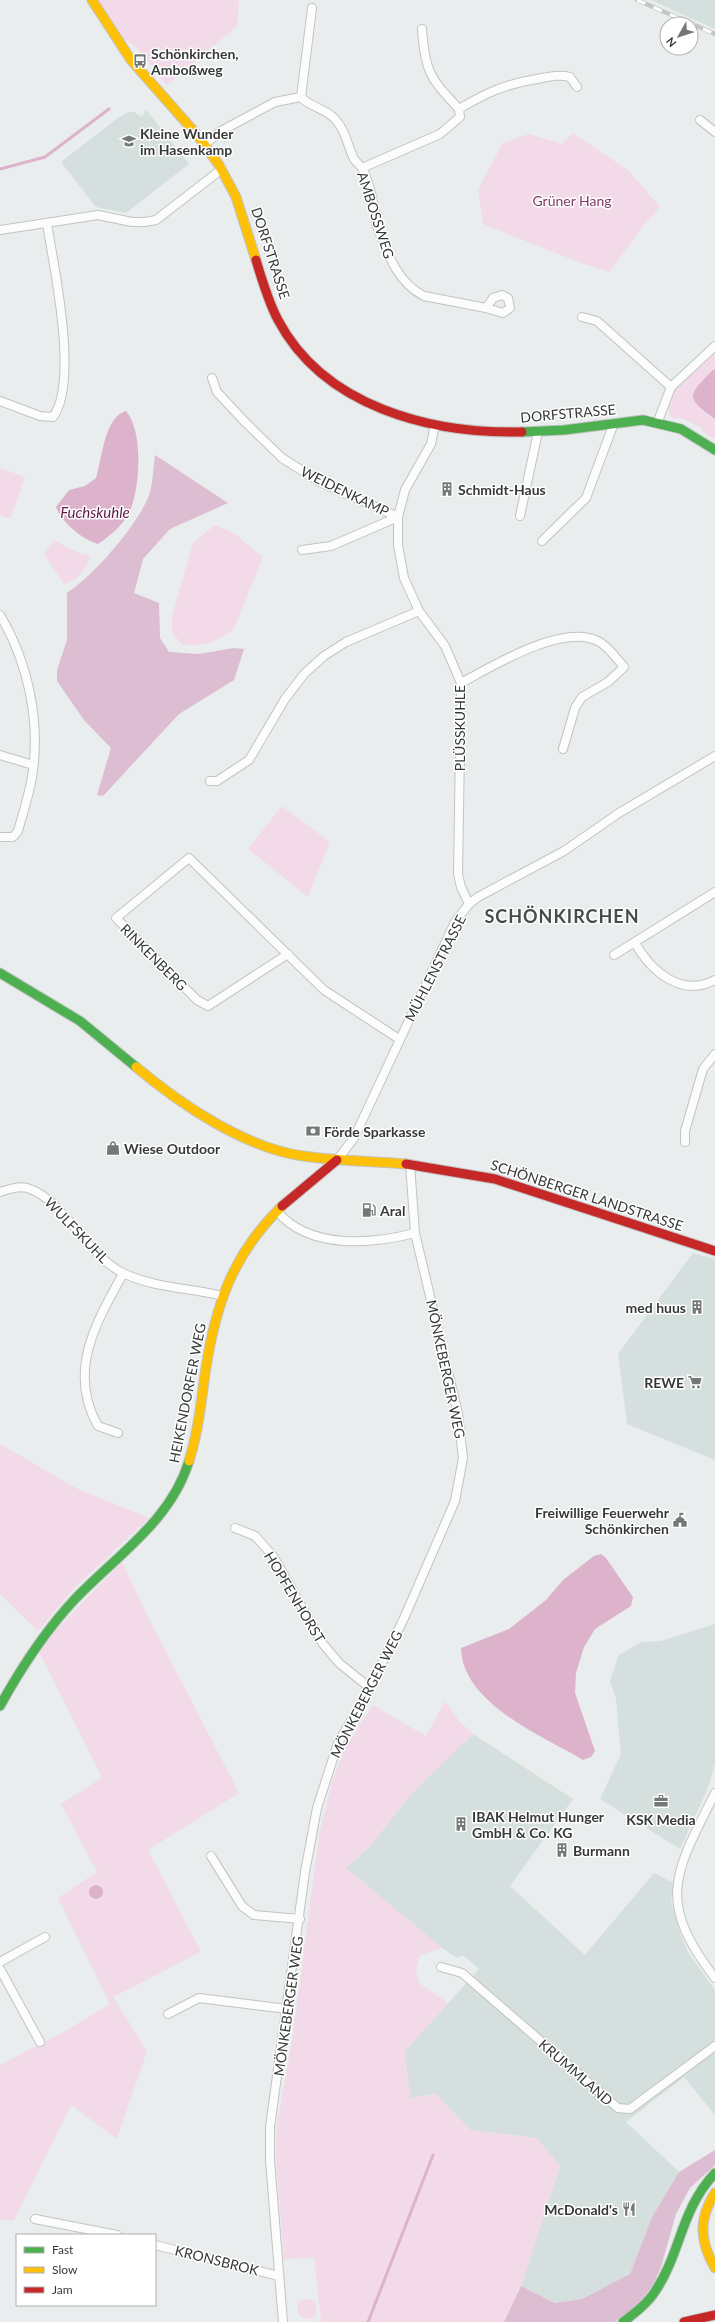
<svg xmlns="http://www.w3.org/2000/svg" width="715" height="2322" font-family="Lato,sans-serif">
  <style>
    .built { fill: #d5dfde }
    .green { fill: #f2dae9 }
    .forest { fill: #ddbdd1 }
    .water { fill: #ddb3cc }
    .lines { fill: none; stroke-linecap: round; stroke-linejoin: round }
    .stream { stroke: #ddb3cc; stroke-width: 3 }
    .street-casing { stroke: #c2c4c4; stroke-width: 10 }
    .fast-casing { stroke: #c2c4c4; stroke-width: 11 }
    .slow-casing { stroke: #c2c4c4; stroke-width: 11 }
    .jam-casing { stroke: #c2c4c4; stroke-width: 11 }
    .street { stroke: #fcfcfc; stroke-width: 8 }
    .fast { stroke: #4caf50; stroke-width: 9 }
    .slow { stroke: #ffc107; stroke-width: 9 }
    .jam { stroke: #c62828; stroke-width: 9 }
    .rail-casing { stroke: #c5c7c7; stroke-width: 4.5 }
    .rail { stroke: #fff; stroke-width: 3; stroke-dasharray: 9; stroke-linecap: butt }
    .labels { text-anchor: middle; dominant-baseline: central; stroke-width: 3; stroke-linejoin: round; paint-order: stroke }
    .poi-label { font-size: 14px; font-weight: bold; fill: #373939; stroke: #fff; text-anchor: start }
    .park-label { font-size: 14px; fill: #823967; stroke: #fff }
    .street-label { font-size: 14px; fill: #373939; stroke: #fff }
    .water-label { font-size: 15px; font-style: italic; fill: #601949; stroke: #fff }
    .district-label { font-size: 18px; font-weight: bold; letter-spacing: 1px; fill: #464b4b; stroke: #fff }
  </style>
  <rect width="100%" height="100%" fill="#e9eded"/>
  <g class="built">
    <path d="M651 0H715V29Z"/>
    <path d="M146 110 189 164 126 213 96 207 61 162 115 120 128 112H134L142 117Z"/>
    <path d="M693 1253 715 1259V1460L627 1424 618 1354Z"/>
    <path d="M715 1624V1763L708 1788 680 1849 600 1799 621 1754 616 1699 610 1680 619 1655 641 1642 661 1641Z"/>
    <path d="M473 1734 573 1799 510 1886 585 1955 654 1873 673 1883 671 1900 680 1933 689 1954 715 1990V2115L684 2077 626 2122 679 2172 652 2217 630 2274 582 2299 555 2303 521 2286 560 2166 537 2138 470 2130 436 2094 410 2098 405 2051 479 1969 463 1955 457 1958 442 1948 346 1868 370 1846 412 1793Z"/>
  </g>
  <g class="green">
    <path d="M98 0H239L237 26 167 85 137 48 122 38Z"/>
    <path d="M573 133 629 171 660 207 642 227 610 272 581 263 483 224 478 189 503 143 529 134 562 144Z"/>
    <path d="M715 350V439L702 431 701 427 678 417 675 419 671 417 668 407 674 392Z"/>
    <path d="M0 468 25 477 11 518 2 517 0 514Z"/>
    <path d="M215 525 235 534 263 557 234 628C220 642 203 646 183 645L172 633V616L193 543Z"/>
    <path d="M54 540 81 554 91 556C85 570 79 580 64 584L44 554Z"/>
    <path d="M282 806 330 842 308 897 248 849Z"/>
    <path d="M0 1444 78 1489 149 1518 74 1588 38 1631 0 1594Z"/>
    <path d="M122 1562 148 1617 239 1793 148 1850 201 1952 113 1997 147 2051 117 2139 71 2105 14 2220H0V2065L67 2030 110 2004 58 1898 97 1872 61 1804 102 1778 39 1652 58 1628Z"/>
    <path d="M445 1701 459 1721 473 1734 412 1793 370 1846 346 1868 442 1948 420 1955 416 1970 419 1983 448 2003 405 2051 410 2098 436 2094 470 2130 537 2138 560 2166 521 2286 504 2322H316L321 2321 314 2258 284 2259 276 2159 277 2124 293 2035 319 1836 332 1782 345 1748 373 1705 426 1736Z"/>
    <circle cx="307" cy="2309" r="10"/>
  </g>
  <g class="forest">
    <path d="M155 455 228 503 170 529 143 559 134 593 159 603 160 638 169 652 199 654 234 648 244 649 234 680 179 714 103 796 97 795 111 748 84 720 57 681V670L67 640V593C93 576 135 528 148 498 153 486 153 469 155 455Z"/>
    <path d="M715 2150V2165L690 2188 676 2214 661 2267 652 2287 631 2311 615 2322H504L521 2286 555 2303 582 2299 630 2274 652 2217 679 2172Z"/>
  </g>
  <g class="water">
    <path d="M713 370H715V419C685 397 687 396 713 370Z"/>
    <path d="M126 411C144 432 140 490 129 513 122 526 110 536 98 544 81 538 63 524 56 507L69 490 85 486 96 478C102 460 104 417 126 411Z"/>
    <path d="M601 1554 606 1558 633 1597 631 1606 595 1629 584 1647 576 1673 575 1693 595 1751 591 1757 583 1760C542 1736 462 1703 461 1648L509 1629 546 1600 563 1580 594 1556Z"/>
    <circle cx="96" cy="1892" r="7"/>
  </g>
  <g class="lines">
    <g class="stream">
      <path d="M0 169 45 157 109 109"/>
      <path d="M368 2322 433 2155"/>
    </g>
    <defs>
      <g id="street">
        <path d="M422 29C425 72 430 78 459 109"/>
        <path d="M301 97 312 8"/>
        <path d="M700 120 715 132"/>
        <path d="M204 145 221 131 275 102 301 97C310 107 324 108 334 118 346 130 347 145 354 159 356 162 360 165 362 168 369 181 376 210 376 224 387 251 396 282 424 296L486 308 503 313 510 308 508 298 502 295 493 298 486 308"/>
        <path d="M362 168 440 134 460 117 459 109C486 93 505 84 537 79 548 77 558 74 570 77L577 87"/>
        <path d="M0 230 98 215 132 222H145L156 220 222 169"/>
        <path d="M582 317 597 321 671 387"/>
        <path d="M212 378 217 392 245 422 282 458 320 482 398 517"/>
        <path d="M0 401 40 416 53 417C79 382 54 267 47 224"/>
        <path d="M658 421 671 387 715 346"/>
        <path d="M435 425 431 444 405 490 398 517V545L404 578 419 611 445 646 461 683 458 874 461 887 469 904"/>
        <path d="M520 516 538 432"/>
        <path d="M542 541 586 498 614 423"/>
        <path d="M302 550 331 546 398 517"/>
        <path d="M0 615C28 662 41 722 32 777 29 795 23 813 18 831L13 837H0"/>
        <path d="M461 683C493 666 562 623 598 641 608 646 617 659 624 667L608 682 582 697 575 708 563 749"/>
        <path d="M0 755 33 765"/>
        <path d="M210 781H217L249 760 285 699 304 674 324 656 346 642 419 611"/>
        <path d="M635 943C651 971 681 998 715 980"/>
        <path d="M288 954 208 1006 197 1000 116 918 189 858 324 990 399 1039"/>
        <path d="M614 955 715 892"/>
        <path d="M685 1142V1131L703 1069 715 1054"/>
        <path d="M337 1160 354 1138 455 922 469 904 478 897 564 851 619 813 715 756"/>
        <path d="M0 1192C10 1189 20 1185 30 1189 63 1200 89 1258 125 1274 156 1288 191 1288 223 1296"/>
        <path d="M277 1211C309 1250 372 1244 415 1233"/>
        <path d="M118 1433 98 1426C67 1372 96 1322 123 1274"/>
        <path d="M235 1528 255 1536 273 1556 323 1644 339 1663 370 1688"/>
        <path d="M715 1793C675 1873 655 1900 715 1978"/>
        <path d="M211 1856 242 1906 254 1915 300 1919"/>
        <path d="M0 1962 45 1937"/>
        <path d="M441 1967 462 1973 618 2108 630 2109 715 2046"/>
        <path d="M0 1969 40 2042"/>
        <path d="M168 2014 199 1998 287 2009"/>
        <path d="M35 2219 117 2235"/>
        <path d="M155 2245 279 2276"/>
        <path d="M283 2322 270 2160V2127L305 1872 317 1808 338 1743 370 1688 405 1616 455 1501 463 1458 458 1414 415 1233 410 1164"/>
      </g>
      <g id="fast">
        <path d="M522 432 564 430 643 420 681 429 715 450"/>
        <path d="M0 973 80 1021 136 1067"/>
        <path d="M0 1706C21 1668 45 1631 75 1599 116 1556 171 1521 189 1461"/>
        <path d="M623 2322C635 2313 648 2303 656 2290 682 2250 680 2211 715 2173"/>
      </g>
      <g id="slow">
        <path d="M92 0 131 60 198 136 219 165 236 197 256 260"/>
        <path d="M136 1067C180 1104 245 1148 303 1156 337 1161 372 1161 406 1164"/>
        <path d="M189 1461C198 1433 201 1403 205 1374 215 1306 232 1255 282 1206"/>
        <path d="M715 2193C698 2219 700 2242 715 2268"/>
      </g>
      <g id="jam">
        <path d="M256 260C262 280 268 301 278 320 324 407 431 434 522 432"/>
        <path d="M406 1164 495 1179 715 1251"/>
        <path d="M282 1206 337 1160"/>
        <path d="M684 2322 715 2315"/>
      </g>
    </defs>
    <use href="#street" class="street-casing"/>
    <use href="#fast" class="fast-casing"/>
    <use href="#slow" class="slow-casing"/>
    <use href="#jam" class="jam-casing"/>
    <use href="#street" class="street"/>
    <use href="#fast" class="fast"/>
    <use href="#slow" class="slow"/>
    <use href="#jam" class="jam"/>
    <defs>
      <path id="rail" d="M637 0 715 34"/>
    </defs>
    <use href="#rail" class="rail-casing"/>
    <use href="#rail" class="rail"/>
  </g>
  <defs>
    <symbol id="bus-bare" viewBox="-9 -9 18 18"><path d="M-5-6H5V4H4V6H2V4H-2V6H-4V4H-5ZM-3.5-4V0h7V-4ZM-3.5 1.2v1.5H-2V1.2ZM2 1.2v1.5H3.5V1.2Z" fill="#757878" stroke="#fff" stroke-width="2.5" paint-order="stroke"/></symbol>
    <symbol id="school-bare" viewBox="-9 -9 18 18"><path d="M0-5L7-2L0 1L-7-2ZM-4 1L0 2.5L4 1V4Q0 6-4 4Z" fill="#757878" stroke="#fff" stroke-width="2.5" paint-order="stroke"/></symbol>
    <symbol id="building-bare" viewBox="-9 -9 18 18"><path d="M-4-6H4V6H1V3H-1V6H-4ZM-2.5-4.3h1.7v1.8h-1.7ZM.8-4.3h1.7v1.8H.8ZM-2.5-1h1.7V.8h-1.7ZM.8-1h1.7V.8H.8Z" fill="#757878" stroke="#fff" stroke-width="2.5" paint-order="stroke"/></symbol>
    <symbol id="bank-bare" viewBox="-9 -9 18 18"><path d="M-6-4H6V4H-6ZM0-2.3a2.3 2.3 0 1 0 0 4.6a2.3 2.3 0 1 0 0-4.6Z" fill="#757878" stroke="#fff" stroke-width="2.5" paint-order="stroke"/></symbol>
    <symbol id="shop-bare" viewBox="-9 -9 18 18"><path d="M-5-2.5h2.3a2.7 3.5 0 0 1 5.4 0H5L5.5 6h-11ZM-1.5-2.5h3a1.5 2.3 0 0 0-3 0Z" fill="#757878" stroke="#fff" stroke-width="2.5" paint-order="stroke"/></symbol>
    <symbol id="fuel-bare" viewBox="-9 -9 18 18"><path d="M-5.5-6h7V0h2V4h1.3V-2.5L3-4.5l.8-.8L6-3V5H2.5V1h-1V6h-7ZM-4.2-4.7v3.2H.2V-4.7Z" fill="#757878" stroke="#fff" stroke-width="2.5" paint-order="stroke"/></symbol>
    <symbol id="supermarket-bare" viewBox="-9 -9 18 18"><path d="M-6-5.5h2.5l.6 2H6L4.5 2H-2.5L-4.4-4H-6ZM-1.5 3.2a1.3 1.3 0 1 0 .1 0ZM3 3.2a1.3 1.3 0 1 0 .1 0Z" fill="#757878" stroke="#fff" stroke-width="2.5" paint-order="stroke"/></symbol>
    <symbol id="civic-bare" viewBox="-9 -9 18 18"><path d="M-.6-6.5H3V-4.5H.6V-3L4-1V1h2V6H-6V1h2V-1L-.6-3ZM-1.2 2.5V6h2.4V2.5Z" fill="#757878" stroke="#fff" stroke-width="2.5" paint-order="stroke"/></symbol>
    <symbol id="office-bare" viewBox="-9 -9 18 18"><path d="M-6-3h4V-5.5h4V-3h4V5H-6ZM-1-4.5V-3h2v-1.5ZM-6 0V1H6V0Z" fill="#757878" stroke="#fff" stroke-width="2.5" paint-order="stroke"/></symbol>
    <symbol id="restaurant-bare" viewBox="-9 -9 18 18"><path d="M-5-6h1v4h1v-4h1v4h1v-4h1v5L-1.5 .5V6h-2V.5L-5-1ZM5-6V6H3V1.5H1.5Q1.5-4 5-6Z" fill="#757878" stroke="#fff" stroke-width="2.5" paint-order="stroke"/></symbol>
  </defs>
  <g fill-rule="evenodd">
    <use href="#bus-bare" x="130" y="51" width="20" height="20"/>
    <use href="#school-bare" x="119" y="131" width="20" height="20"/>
    <use href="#building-bare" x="437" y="479" width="20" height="20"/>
    <use href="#bank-bare" x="303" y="1121" width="20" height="20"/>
    <use href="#shop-bare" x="103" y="1138" width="20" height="20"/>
    <use href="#fuel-bare" x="359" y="1200" width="20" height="20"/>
    <use href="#building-bare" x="687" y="1297" width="20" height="20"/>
    <use href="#supermarket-bare" x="685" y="1372" width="20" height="20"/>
    <use href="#civic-bare" x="670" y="1510" width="20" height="20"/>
    <use href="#office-bare" x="651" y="1791" width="20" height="20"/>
    <use href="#building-bare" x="451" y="1814" width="20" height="20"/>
    <use href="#building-bare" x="552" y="1840" width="20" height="20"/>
    <use href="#restaurant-bare" x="619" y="2199" width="20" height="20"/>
  </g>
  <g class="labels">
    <g class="poi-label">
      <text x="151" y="53">Schönkirchen,<tspan x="151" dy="16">Amboßweg</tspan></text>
      <text x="140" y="133">Kleine Wunder<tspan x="140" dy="16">im Hasenkamp</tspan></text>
      <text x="458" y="489">Schmidt-Haus</text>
      <text x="324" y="1131">Förde Sparkasse</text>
      <text x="124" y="1148">Wiese Outdoor</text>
      <text x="380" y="1210">Aral</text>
      <text x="686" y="1307" text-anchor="end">med huus</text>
      <text x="684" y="1382" text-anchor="end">REWE</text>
      <text x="669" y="1512" text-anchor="end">Freiwillige Feuerwehr<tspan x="669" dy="16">Schönkirchen</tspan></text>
      <text x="472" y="1816">IBAK Helmut Hunger<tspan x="472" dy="16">GmbH &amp; Co. KG</tspan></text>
      <text x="661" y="1819" text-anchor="middle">KSK Media</text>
      <text x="573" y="1850">Burmann</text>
      <text x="618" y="2209" text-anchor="end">McDonald's</text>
    </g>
    <g class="park-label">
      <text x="572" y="200">Grüner Hang</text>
    </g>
    <g class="street-label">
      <text transform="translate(376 215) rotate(72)">AMBOSSWEG</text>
      <text transform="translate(271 253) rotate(72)">DORFSTRASSE</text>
      <text transform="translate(568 413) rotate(-5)">DORFSTRASSE</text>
      <text transform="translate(345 491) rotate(26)">WEIDENKAMP</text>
      <text transform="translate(459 728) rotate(-90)">PLÜSSKUHLE</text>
      <text transform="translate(154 957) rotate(45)">RINKENBERG</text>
      <text transform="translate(435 968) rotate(-63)">MÜHLENSTRASSE</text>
      <text transform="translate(587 1195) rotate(18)">SCHÖNBERGER LANDSTRASSE</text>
      <text transform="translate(77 1230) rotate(46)">WULFSKUHL</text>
      <text transform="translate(446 1369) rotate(78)">MÖNKEBERGER WEG</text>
      <text transform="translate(187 1393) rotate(-79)">HEIKENDORFER WEG</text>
      <text transform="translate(295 1597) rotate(59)">HOPFENHORST</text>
      <text transform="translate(366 1694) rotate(-63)">MÖNKEBERGER WEG</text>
      <text transform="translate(288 2006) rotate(-82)">MÖNKEBERGER WEG</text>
      <text transform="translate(576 2072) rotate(41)">KRUMMLAND</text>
      <text transform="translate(217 2260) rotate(14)">KRONSBROK</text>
    </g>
    <g class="water-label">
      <text x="95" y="512">Fuchskuhle</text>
    </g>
    <g class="district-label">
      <text x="562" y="916">SCHÖNKIRCHEN</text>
    </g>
  </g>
  <rect x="16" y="2234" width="140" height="72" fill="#ffffff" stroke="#afb0b0"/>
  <rect x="24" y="2247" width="20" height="6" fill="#4caf50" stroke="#afb0b0"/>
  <text x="52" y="2254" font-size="12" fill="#373939">Fast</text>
  <rect x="24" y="2267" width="20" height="6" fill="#ffc107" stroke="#afb0b0"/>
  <text x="52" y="2274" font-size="12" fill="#373939">Slow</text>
  <rect x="24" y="2287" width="20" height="6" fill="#c62828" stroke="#afb0b0"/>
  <text x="52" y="2294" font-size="12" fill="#373939">Jam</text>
  <g transform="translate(679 36) rotate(231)"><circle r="19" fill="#ffffff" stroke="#afb0b0"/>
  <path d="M0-3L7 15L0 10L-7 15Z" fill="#757878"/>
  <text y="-6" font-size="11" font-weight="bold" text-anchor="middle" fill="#373939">N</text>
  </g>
</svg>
